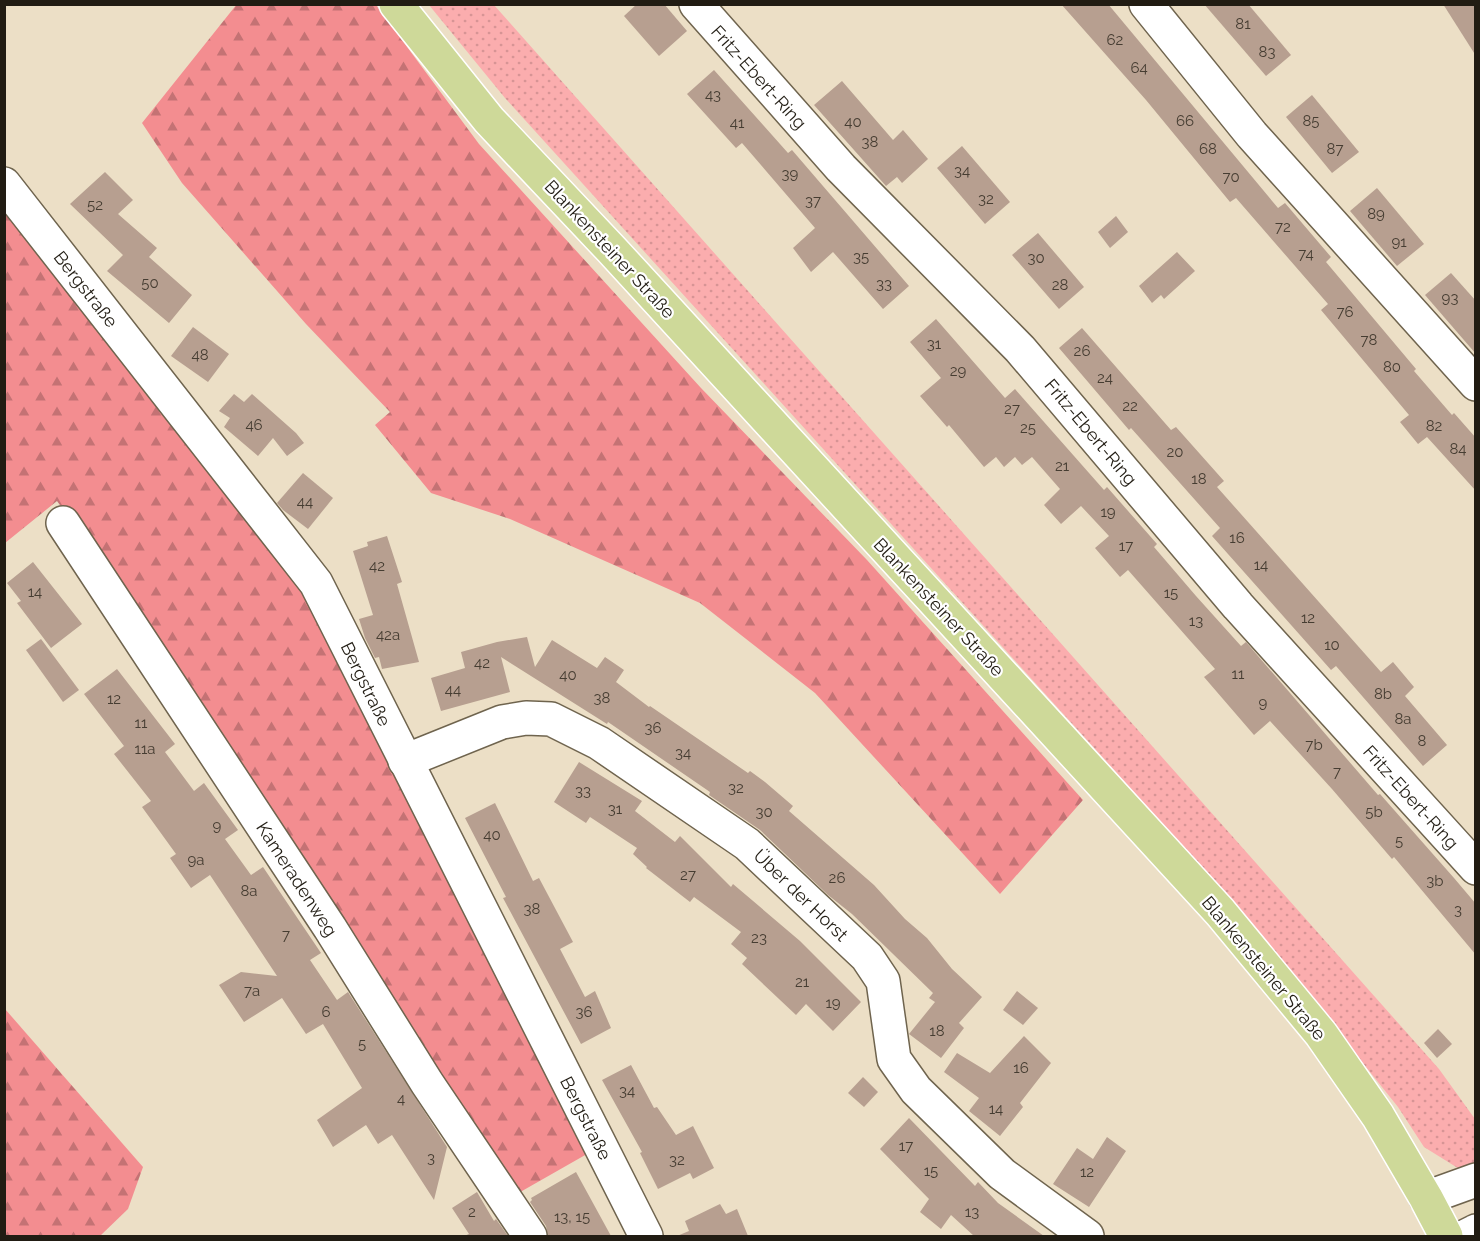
<svg xmlns="http://www.w3.org/2000/svg" width="1480" height="1241" font-family="Raleway,sans-serif">
  <style>
    .grass { fill: url(#grass-dots) }
    .forest { fill: url(#forest-firs) }
    .building { fill: #b79f90 }
    .lines { fill: none; stroke-linecap: round; stroke-linejoin: round }
    .minor-casing { stroke: #6f644e; stroke-width: 36 }
    .major-casing { stroke: #fff; stroke-width: 36 }
    .minor { stroke: #fff; stroke-width: 33 }
    .major { stroke: #ced999; stroke-width: 33 }
    .labels { text-anchor: middle; dominant-baseline: central; stroke-width: 4.5; stroke-linejoin: round; paint-order: stroke }
    .number-label { font-size: 15px; fill: #463d32 }
    .street-label { font-size: 18px; fill: #211c13; stroke: #fff }
  </style>
  <defs>
    <pattern id="grass-dots" width="8" height="8" patternUnits="userSpaceOnUse" patternTransform="scale(1.5)"><rect width="8" height="8" fill="#fbadae"/><path d="M2 2h.1M6 6h.1" fill="none" stroke="#d79495" stroke-width="1.8" stroke-linecap="round"/></pattern>
    <pattern id="forest-firs" width="22" height="20" patternUnits="userSpaceOnUse" patternTransform="scale(1.5)"><rect width="22" height="20" fill="#f38d90"/><path d="M5 1l3.5 6h-7zM16 11l3.5 6h-7z" fill="#c47274"/></pattern>
  </defs>
  <rect width="100%" height="100%" fill="#ecdfc6"/>
  <path class="grass" d="M429 5H494L1439 1069 1475 1119V1166L1461 1170 1424 1147 1398 1107 1232 900 505 98Z"/>
  <g class="forest">
    <path d="M237 4 376 5 479 144 701 388 867 560 1083 800 1000 894 815 693 700 603 510 519 431 493 375 425 390 412 306 324 182 183 142 123Z"/>
    <path d="M4 205 313 594 594 1150 515 1195 105 567 57 501 5 543Z"/>
    <path d="M5 1009 143 1167 128 1209 100 1236H5Z"/>
  </g>
  <g class="building">
    <path d="M637 4H664L687 31 659 56 624 16Z"/>
    <path d="M1061 4H1108L1278 208 1285 203 1331 257 1326 262 1416 369 1414 371 1452 415 1454 413 1476 438V491L1427 437 1418 444 1400 422 1409 415 1321 310 1328 304 1236 198 1230 202 1146 100Z"/>
    <path d="M1204 4H1248L1291 55 1266 76Z"/>
    <path d="M1443 4H1476V56Z"/>
    <path d="M714 70 788 153 792 150 909 286 883 309 833 252 811 272 793 248 815 228 742 143 736 148 687 94Z"/>
    <path d="M842 81 893 140 903 130 928 159 902 183 897 177 886 186 814 105Z"/>
    <path d="M1312 95 1359 152 1332 173 1286 117Z"/>
    <path d="M962 146 1010 202 985 224 937 168Z"/>
    <path d="M105 172 133 200 118 214 157 248 149 257 192 295 169 323 107 271 123 255 70 204Z"/>
    <path d="M1377 188 1424 244 1397 266 1350 211Z"/>
    <path d="M1116 216 1128 232 1110 248 1098 232Z"/>
    <path d="M1038 233 1084 287 1059 309 1012 255Z"/>
    <path d="M1177 252 1195 271 1164 299 1161 295 1152 303 1139 286Z"/>
    <path d="M1451 273 1476 301V354L1425 295Z"/>
    <path d="M936 319 1005 398 1015 389 1104 490 1107 487 1157 544 1154 547 1196 596 1241 646 1246 642 1378 795 1380 794 1454 878 1476 904V955L1394 857 1392 859 1332 789 1270 721 1254 735 1204 677 1215 669 1128 570 1120 577 1095 548 1109 536 1081 506 1061 524 1044 505 1060 489 1032 457 1022 465 1015 457 1004 467 996 457 984 467 949 425 947 427 920 396 941 378 910 342Z"/>
    <path d="M193 327 229 354 208 382 171 356Z"/>
    <path d="M1082 328 1171 430 1176 427 1224 481 1217 487 1381 672 1393 662 1414 687 1405 696 1447 745 1423 766 1336 666 1331 670 1212 536 1220 528 1131 428 1129 430 1059 348Z"/>
    <path d="M234 394 244 402 252 394 296 433 304 443 287 456 273 438 258 456 224 427 230 418 219 411Z"/>
    <path d="M303 473 333 498 308 529 283 510 277 503Z"/>
    <path d="M387 536 402 582 397 584 419 662 382 669 379 657 375 658 365 638 359 619 373 615 353 551 368 546 367 542Z"/>
    <path d="M33 562 82 624 51 648 17 603 21 601 7 583Z"/>
    <path d="M527 637 535 667 552 640 597 668 605 657 624 670 616 682 649 707 650 706 748 773 750 771 765 782 793 806 789 811 874 885 905 919 927 938 952 969 982 997 959 1023 964 1028 941 1058 909 1034 935 1002 929 998 933 993 852 914 828 895 760 830 709 795 710 792 608 722 607 724 501 657 510 692 441 711 431 678 465 668 461 652 497 642Z"/>
    <path d="M41 639 79 690 63 702 26 650Z"/>
    <path d="M117 669 175 744 165 752 194 791 204 783 238 830 225 839 251 875 263 867 321 953 310 960 337 1000 348 992 447 1147 434 1200 392 1135 378 1144 366 1125 333 1147 317 1120 362 1088 323 1024 306 1034 282 998 244 1022 219 985 241 972 277 976 210 875 191 888 170 858 176 854 142 807 151 801 114 754 124 746 84 694Z"/>
    <path d="M579 762 642 801 635 811 675 842 680 836 731 887 733 884 800 941 861 1002 833 1031 806 1004 796 1015 742 964 747 958 731 944 741 932 694 897 690 902 646 868 647 867 633 854 637 848 590 817 586 823 554 802Z"/>
    <path d="M495 803 533 881 539 878 573 942 560 949 585 997 595 991 611 1028 581 1044 503 898 506 897 465 818Z"/>
    <path d="M1017 991 1038 1008 1023 1025 1003 1010Z"/>
    <path d="M1438 1029 1452 1044 1437 1058 1424 1043Z"/>
    <path d="M1024 1036 1051 1063 1020 1103 1023 1107 1000 1136 969 1111 979 1098 944 1072 957 1053 990 1073Z"/>
    <path d="M631 1065 654 1108 657 1107 676 1135 693 1126 714 1168 693 1179 690 1173 658 1189 640 1153 642 1152 602 1080Z"/>
    <path d="M863 1077 878 1092 864 1107 848 1093Z"/>
    <path d="M909 1118 975 1186 978 1182 998 1203 1044 1236H974L951 1215 941 1229 920 1212 929 1199 880 1149Z"/>
    <path d="M1107 1137 1126 1151 1089 1207 1053 1184 1077 1148 1093 1159Z"/>
    <path d="M576 1172 611 1236H548L546 1226 530 1202 532 1200 531 1198Z"/>
    <path d="M477 1192 494 1221 496 1219 508 1236H464L469 1234 452 1208Z"/>
    <path d="M720 1204 726 1214 737 1209 748 1236H677L689 1231 685 1221Z"/>
  </g>
  <g class="lines">
    <defs>
      <g id="minor">
        <path d="M696 4 841 168 1020 349 1238 606 1476 868"/>
        <path d="M1146 4 1252 135 1476 384"/>
        <path d="M4 184 316 583 646 1236"/>
        <path d="M63 523 330 928 427 1083 530 1236"/>
        <path d="M405 761 502 722 526 718 551 719 599 743 747 844 867 957 883 981 894 1059 916 1090 1002 1174 1087 1236"/>
        <path d="M1426 1198 1476 1180"/>
        <path d="M1466 1236 1476 1231"/>
      </g>
      <path id="major" d="M396 4 489 120 611 249 1220 912 1321 1034 1378 1116 1426 1198 1446 1236"/>
    </defs>
    <use href="#minor" class="minor-casing"/>
    <use href="#major" class="major-casing"/>
    <use href="#minor" class="minor"/>
    <use href="#major" class="major"/>
  </g>
  <g class="labels">
    <g class="number-label">
      <text x="1243" y="24">81</text>
      <text x="1115" y="40">62</text>
      <text x="1267" y="52">83</text>
      <text x="1139" y="68">64</text>
      <text x="713" y="95">43</text>
      <text x="1185" y="121">66</text>
      <text x="1311" y="121">85</text>
      <text x="853" y="122">40</text>
      <text x="737" y="123">41</text>
      <text x="870" y="142">38</text>
      <text x="1208" y="149">68</text>
      <text x="1335" y="149">87</text>
      <text x="962" y="171">34</text>
      <text x="790" y="174">39</text>
      <text x="1231" y="177">70</text>
      <text x="986" y="199">32</text>
      <text x="813" y="201">37</text>
      <text x="95" y="205">52</text>
      <text x="1376" y="214">89</text>
      <text x="1283" y="227">72</text>
      <text x="1399" y="242">91</text>
      <text x="1306" y="254">74</text>
      <text x="861" y="257">35</text>
      <text x="1036" y="258">30</text>
      <text x="150" y="283">50</text>
      <text x="884" y="284">33</text>
      <text x="1060" y="285">28</text>
      <text x="1450" y="298">93</text>
      <text x="1345" y="312">76</text>
      <text x="1369" y="340">78</text>
      <text x="934" y="344">31</text>
      <text x="1082" y="351">26</text>
      <text x="200" y="355">48</text>
      <text x="1392" y="367">80</text>
      <text x="958" y="371">29</text>
      <text x="1105" y="378">24</text>
      <text x="1130" y="406">22</text>
      <text x="1012" y="409">27</text>
      <text x="254" y="425">46</text>
      <text x="1434" y="426">82</text>
      <text x="1028" y="428">25</text>
      <text x="1458" y="449">84</text>
      <text x="1175" y="452">20</text>
      <text x="1062" y="466">21</text>
      <text x="1199" y="479">18</text>
      <text x="305" y="502">44</text>
      <text x="1108" y="512">19</text>
      <text x="1237" y="538">16</text>
      <text x="1126" y="546">17</text>
      <text x="1261" y="565">14</text>
      <text x="377" y="566">42</text>
      <text x="35" y="592">14</text>
      <text x="1171" y="593">15</text>
      <text x="1308" y="618">12</text>
      <text x="1196" y="621">13</text>
      <text x="388" y="635">42a</text>
      <text x="1332" y="645">10</text>
      <text x="482" y="663">42</text>
      <text x="1238" y="674">11</text>
      <text x="568" y="675">40</text>
      <text x="453" y="690">44</text>
      <text x="1383" y="694">8b</text>
      <text x="602" y="698">38</text>
      <text x="114" y="699">12</text>
      <text x="1263" y="703">9</text>
      <text x="1403" y="719">8a</text>
      <text x="141" y="723">11</text>
      <text x="653" y="728">36</text>
      <text x="1422" y="741">8</text>
      <text x="1314" y="745">7b</text>
      <text x="145" y="749">11a</text>
      <text x="683" y="753">34</text>
      <text x="1337" y="772">7</text>
      <text x="736" y="788">32</text>
      <text x="583" y="791">33</text>
      <text x="615" y="809">31</text>
      <text x="764" y="812">30</text>
      <text x="1374" y="812">5b</text>
      <text x="217" y="826">9</text>
      <text x="492" y="835">40</text>
      <text x="1399" y="841">5</text>
      <text x="196" y="860">9a</text>
      <text x="688" y="875">27</text>
      <text x="837" y="878">26</text>
      <text x="1435" y="881">3b</text>
      <text x="249" y="891">8a</text>
      <text x="532" y="909">38</text>
      <text x="1458" y="910">3</text>
      <text x="286" y="935">7</text>
      <text x="759" y="938">23</text>
      <text x="802" y="982">21</text>
      <text x="252" y="991">7a</text>
      <text x="833" y="1003">19</text>
      <text x="326" y="1012">6</text>
      <text x="584" y="1012">36</text>
      <text x="937" y="1031">18</text>
      <text x="362" y="1044">5</text>
      <text x="1021" y="1068">16</text>
      <text x="627" y="1091">34</text>
      <text x="401" y="1099">4</text>
      <text x="996" y="1109">14</text>
      <text x="906" y="1146">17</text>
      <text x="431" y="1158">3</text>
      <text x="677" y="1160">32</text>
      <text x="931" y="1171">15</text>
      <text x="1087" y="1172">12</text>
      <text x="472" y="1212">2</text>
      <text x="972" y="1212">13</text>
      <text x="572" y="1217">13, 15</text>
    </g>
    <g class="street-label">
      <text transform="translate(759 77) rotate(48)">Fritz-Ebert-Ring</text>
      <text transform="translate(610 249) rotate(47)">Blankensteiner Straße</text>
      <text transform="translate(86 289) rotate(52)">Bergstraße</text>
      <text transform="translate(1091 432) rotate(50)">Fritz-Ebert-Ring</text>
      <text transform="translate(939 607) rotate(47)">Blankensteiner Straße</text>
      <text transform="translate(366 684) rotate(64)">Bergstraße</text>
      <text transform="translate(1411 797) rotate(48)">Fritz-Ebert-Ring</text>
      <text transform="translate(297 879) rotate(57)">Kameradenweg</text>
      <text transform="translate(801 895) rotate(44)">Über der Horst</text>
      <text transform="translate(1264 968) rotate(50)">Blankensteiner Straße</text>
      <text transform="translate(586 1118) rotate(63)">Bergstraße</text>
    </g>
  </g>
  <rect width="1480" height="1241" fill="none" stroke="#211c13" stroke-width="12"/>
</svg>
